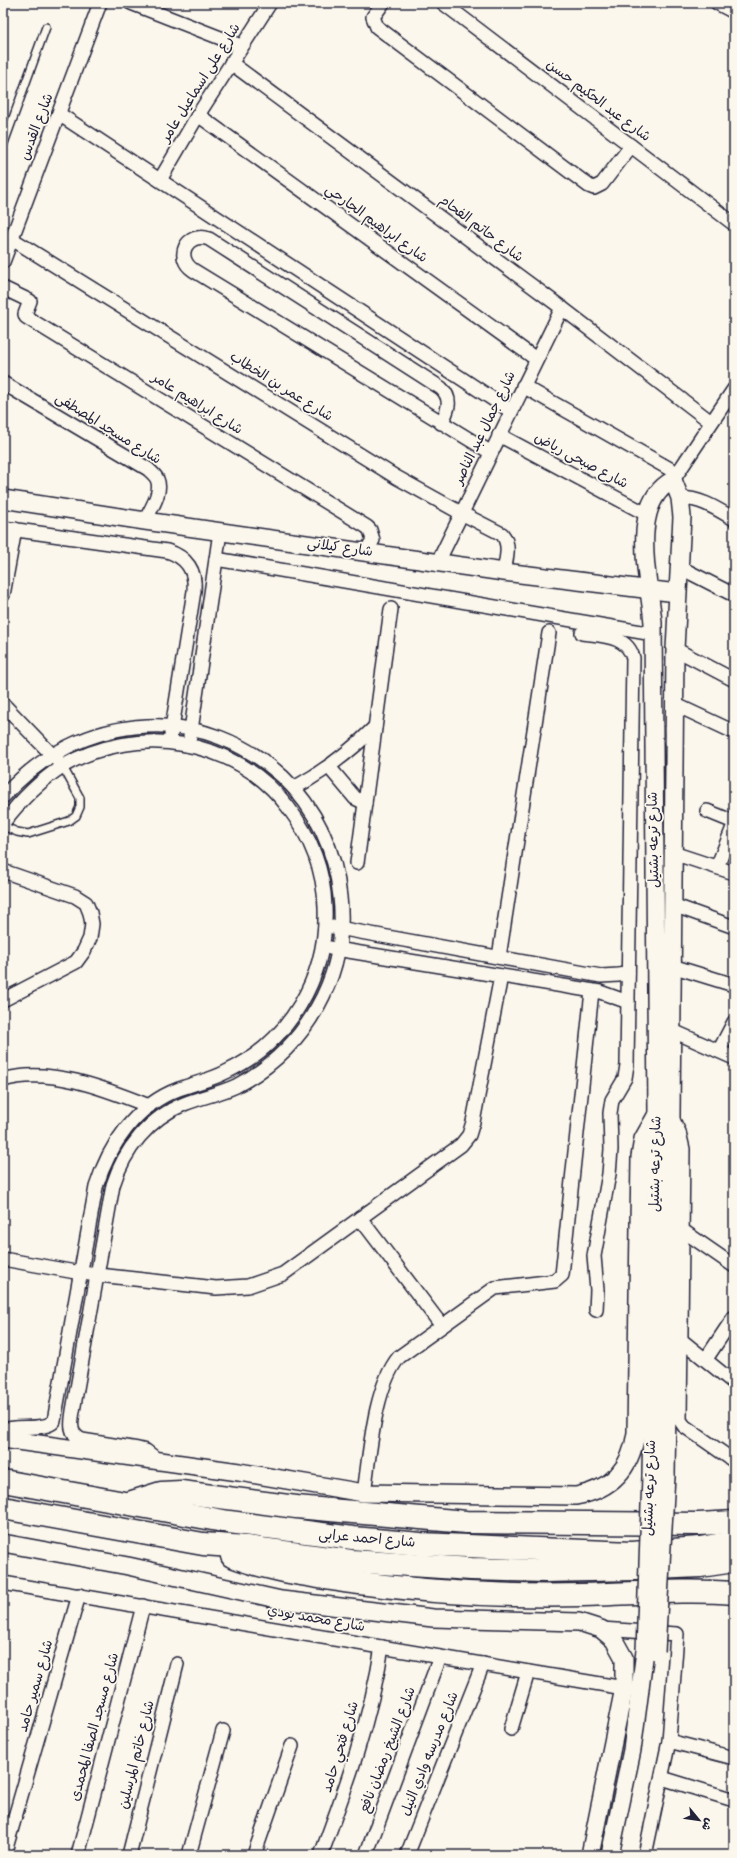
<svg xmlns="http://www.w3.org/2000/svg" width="737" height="1858" font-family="'Indie Flower','Playpen Sans Arabic',sans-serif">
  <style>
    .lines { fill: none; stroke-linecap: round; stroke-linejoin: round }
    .service-casing { stroke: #22223b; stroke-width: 10 }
    .minor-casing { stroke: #22223b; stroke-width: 16 }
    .tertiary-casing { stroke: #22223b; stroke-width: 20 }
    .motorway-casing { stroke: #22223b; stroke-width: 25 }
    .service { stroke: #fbf7ec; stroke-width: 7 }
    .minor { stroke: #fbf7ec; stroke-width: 13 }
    .tertiary { stroke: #fbf7ec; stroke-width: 17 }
    .motorway { stroke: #fbf7ec; stroke-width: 22 }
    .tertiary-bridge-casing { stroke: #22223b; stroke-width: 20; stroke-linecap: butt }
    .tertiary-bridge { stroke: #fbf7ec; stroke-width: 17 }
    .labels { text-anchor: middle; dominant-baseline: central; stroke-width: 3.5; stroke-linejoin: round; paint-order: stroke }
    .street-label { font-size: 14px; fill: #22223b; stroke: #fbf7ec }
  </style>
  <rect width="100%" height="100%" fill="#fbf7ec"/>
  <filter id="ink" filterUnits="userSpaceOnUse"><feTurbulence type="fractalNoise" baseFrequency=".025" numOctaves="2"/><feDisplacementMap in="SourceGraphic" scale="8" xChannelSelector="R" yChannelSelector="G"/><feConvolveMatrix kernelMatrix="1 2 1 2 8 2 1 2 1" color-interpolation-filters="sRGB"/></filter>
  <g filter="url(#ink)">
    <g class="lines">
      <defs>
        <g id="service">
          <path d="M3 146 46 27"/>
          <path d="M3 826 17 832 28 834 69 821 76 816 80 807V798L63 767"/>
        </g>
        <g id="minor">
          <path d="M131 3 241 46"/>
          <path d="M383 3 373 17 377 27 589 186 594 188 602 184 631 146"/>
          <path d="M443 3 734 224"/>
          <path d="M717 3 734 12"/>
          <path d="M231 63 562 308 711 422"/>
          <path d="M59 114 511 411"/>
          <path d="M198 115 536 359"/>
          <path d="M160 180 198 115 270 3"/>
          <path d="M12 239 396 477 461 513 502 534C511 545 506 559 504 572"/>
          <path d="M3 262 100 3"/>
          <path d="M3 288 30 301 25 314 26 317 367 527 370 530 373 540 366 551"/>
          <path d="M3 383 148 469C151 472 155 475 157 479 163 492 150 510 145 521"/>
          <path d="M523 386 677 473"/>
          <path d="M441 423C448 411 453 399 441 388L209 239C187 231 174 257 193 270L490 452"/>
          <path d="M499 435 648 515"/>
          <path d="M673 480 734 389"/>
          <path d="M680 498C701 498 717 509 734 519"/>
          <path d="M3 528 167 551C187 557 196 571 194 591L171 734"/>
          <path d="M216 559 653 634"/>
          <path d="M438 562 562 308"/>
          <path d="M679 567 734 595"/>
          <path d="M3 595 15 529"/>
          <path d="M582 633C602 636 627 635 633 658L627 1065 625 1078 612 1100 610 1113 611 1149 609 1174 594 1256 597 1290 596 1310"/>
          <path d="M675 649 734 680"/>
          <path d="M3 704 57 760"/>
          <path d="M674 704 734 732"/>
          <path d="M190 737 220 532"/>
          <path d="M329 767 355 798 365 803"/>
          <path d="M294 788C325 771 351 751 375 727"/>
          <path d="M3 797C40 755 90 729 147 726 198 723 246 743 283 777 316 808 336 852 340 897 349 975 305 1050 236 1086 219 1094 201 1097 184 1104 149 1118 124 1150 113 1185L73 1411C71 1423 69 1434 82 1440L138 1449 146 1451 155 1458"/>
          <path d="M707 811 734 822"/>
          <path d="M3 823C20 801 39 781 63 766 137 723 236 738 288 807 310 836 324 871 325 907 328 976 289 1043 226 1072 211 1080 195 1083 179 1089 136 1105 109 1145 96 1187L54 1421C46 1431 17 1425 3 1430"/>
          <path d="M673 853 734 873"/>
          <path d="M357 863 391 609"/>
          <path d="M717 867 734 825"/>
          <path d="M3 871 75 896 86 903 90 913 92 924 90 938 84 951 76 962 3 1000"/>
          <path d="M673 905 734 927"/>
          <path d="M333 927 601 976 619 975 628 973"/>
          <path d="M330 948 600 992 628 1002"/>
          <path d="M499 957 549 633"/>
          <path d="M672 966 734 985"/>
          <path d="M664 1027 734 1058"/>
          <path d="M719 1051 734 1022"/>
          <path d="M3 1080C49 1066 106 1089 149 1106"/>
          <path d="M671 1116 679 1132 683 1149 680 1420 684 1426 734 1461"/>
          <path d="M360 1218 442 1326"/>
          <path d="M682 1230 734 1266"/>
          <path d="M3 1259 81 1273 216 1288 248 1286 283 1274 461 1145 469 1135 473 1122 501 976"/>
          <path d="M681 1340 734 1383"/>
          <path d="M706 1359 734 1317"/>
          <path d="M364 1493C370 1453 374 1387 399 1357L495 1288 555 1281 562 1275 592 991"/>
          <path d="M3 1583 624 1688"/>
          <path d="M601 1629 677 1634 669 1741 645 1855"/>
          <path d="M511 1729 528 1672"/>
          <path d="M669 1741 734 1758"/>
          <path d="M662 1778 734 1800"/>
          <path d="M4 1855 79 1595"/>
          <path d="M78 1855 143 1606"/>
          <path d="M129 1855 177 1664"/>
          <path d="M189 1855 223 1731"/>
          <path d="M254 1855 292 1746"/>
          <path d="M321 1855C346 1787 371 1719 382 1647"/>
          <path d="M366 1855 440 1657"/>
          <path d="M407 1855 483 1664"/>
        </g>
        <g id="tertiary">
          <path d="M3 499 145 521 504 572 677 593"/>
          <path d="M3 1439 239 1472 364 1493 576 1496C612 1489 631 1469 636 1433L640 1157 643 1139 656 1116"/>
          <path d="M651 1476 657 1114 653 623C650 582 627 504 673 480L680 498 682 517 675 649 671 1116 666 1476"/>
          <path d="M3 1543 128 1566 281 1600 433 1618 579 1622 601 1629 614 1640 624 1658V1688L590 1855"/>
          <path d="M610 1855 632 1750 645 1651"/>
        </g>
        <g id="motorway">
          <path d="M3 1481 229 1522 353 1538 420 1544 631 1553 700 1548 734 1542"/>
          <path d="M129 1503 161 1493 181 1492 296 1507 466 1522 699 1524 734 1522"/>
          <path d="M3 1508 203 1544 246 1547 351 1561 471 1569 545 1571 633 1569 700 1566 734 1561"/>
          <path d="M232 1556C267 1570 307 1575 344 1581 423 1592 503 1597 583 1595 633 1594 684 1589 734 1593"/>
        </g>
      </defs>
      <use href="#service" class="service-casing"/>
      <use href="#minor" class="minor-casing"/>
      <use href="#tertiary" class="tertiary-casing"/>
      <use href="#motorway" class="motorway-casing"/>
      <use href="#service" class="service"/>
      <use href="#minor" class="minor"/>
      <use href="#tertiary" class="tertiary"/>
      <use href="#motorway" class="motorway"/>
      <defs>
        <g id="tertiary-bridge">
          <path d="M645 1651 651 1476"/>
          <path d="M656 1651 666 1476"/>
        </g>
      </defs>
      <use href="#tertiary-bridge" class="tertiary-bridge-casing"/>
      <use href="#tertiary-bridge" class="tertiary-bridge"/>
    </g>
  </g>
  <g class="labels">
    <g class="street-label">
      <text transform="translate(201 83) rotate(-58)">شارع على اسماعيل عامر</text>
      <text transform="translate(598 101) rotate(37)">شارع عبد الحكيم حسن</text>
      <text transform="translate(37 127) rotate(-69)">شارع القدس</text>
      <text transform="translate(376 224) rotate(36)">شارع ابراهيم الجارحي</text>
      <text transform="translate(481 229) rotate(37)">شارع حاتم الفحام</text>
      <text transform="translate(281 387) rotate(32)">شارع عمر بن الخطاب</text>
      <text transform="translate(197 404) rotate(32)">شارع ابراهيم عامر</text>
      <text transform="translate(485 428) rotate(-64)">شارع جمال عبد الناصر</text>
      <text transform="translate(108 429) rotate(32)">شارع مسجد المصطفى</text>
      <text transform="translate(581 461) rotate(28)">شارع صبحى رياض</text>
      <text transform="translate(340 548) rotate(8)">شارع كيلانى</text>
      <text transform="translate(654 840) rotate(-91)">شارع ترعه بشتيل</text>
      <text transform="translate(656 1164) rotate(-89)">شارع ترعه بشتيل</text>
      <text transform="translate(650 1488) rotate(-88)">شارع ترعه بشتيل</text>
      <text transform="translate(367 1539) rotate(5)">شارع احمد عرابى</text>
      <text transform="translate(316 1619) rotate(10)">شارع محمد بودي</text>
      <text transform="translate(36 1686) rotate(-74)">شارع سمير حامد</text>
      <text transform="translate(95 1727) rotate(-75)">شارع مسجد الصفا المحمدى</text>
      <text transform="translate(341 1747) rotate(-73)">شارع فتحي حامد</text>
      <text transform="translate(388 1750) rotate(-69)">شارع الشيخ رمضان نافع</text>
      <text transform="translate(430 1754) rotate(-68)">شارع مدرسه وادي النيل</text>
      <text transform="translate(137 1755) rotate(-76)">شارع خاتم المرسلين</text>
    </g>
  </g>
  <rect width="737" height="1858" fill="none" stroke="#fbf7ec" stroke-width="16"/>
  <rect x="8" y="8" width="721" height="1842" fill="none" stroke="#22223b" stroke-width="1.5" filter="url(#ink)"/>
  <g transform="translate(699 1820) rotate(119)" stroke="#fbf7ec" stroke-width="3" paint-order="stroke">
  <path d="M0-3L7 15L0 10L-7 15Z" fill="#22223b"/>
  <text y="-6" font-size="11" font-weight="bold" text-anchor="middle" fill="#22223b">ش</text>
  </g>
</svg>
